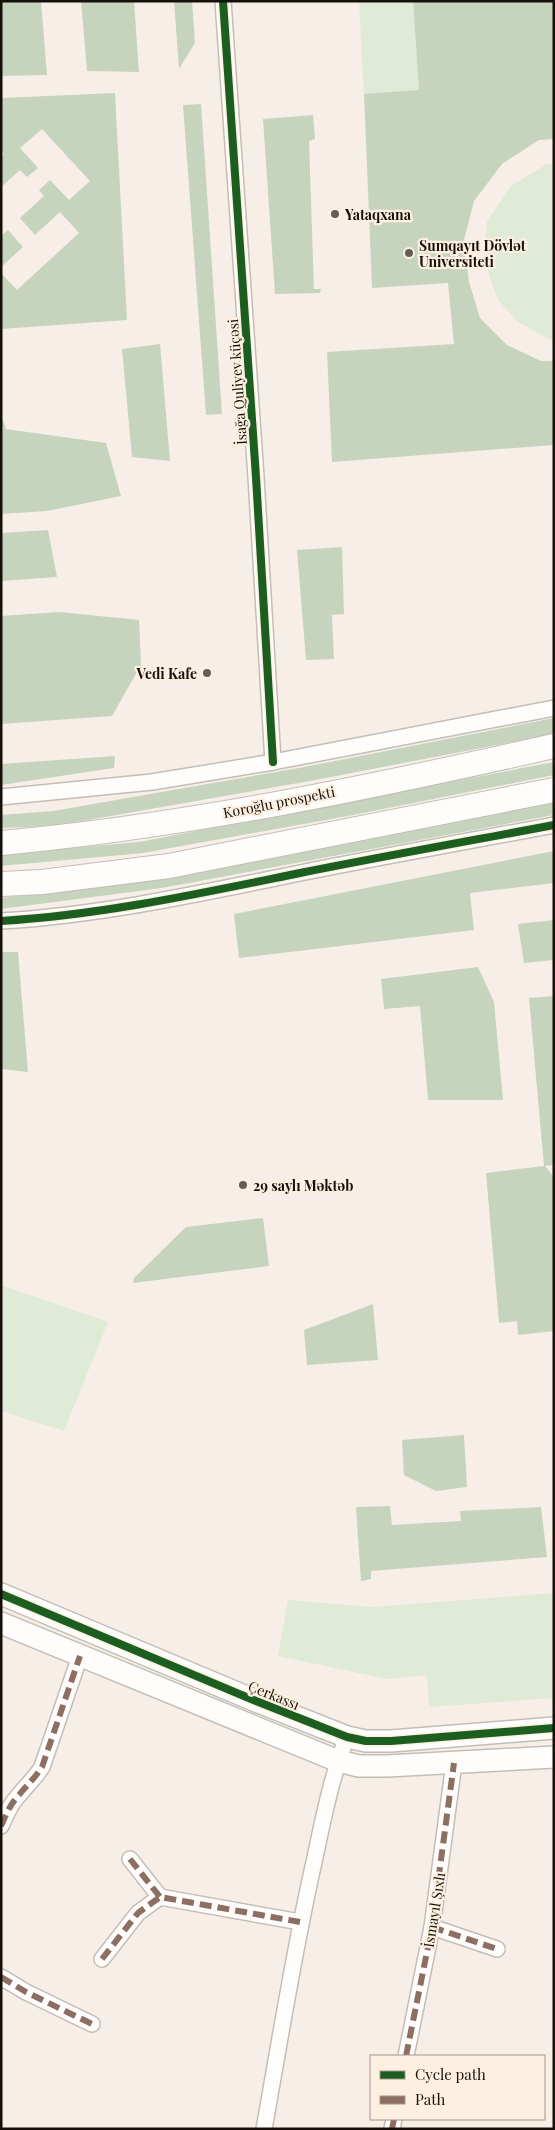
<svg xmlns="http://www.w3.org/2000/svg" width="555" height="2130" font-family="'Playfair Display',serif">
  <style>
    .green { fill: #dfead7 }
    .forest { fill: #c6d4be }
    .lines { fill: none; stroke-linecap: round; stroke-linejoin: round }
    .street-casing { stroke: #c4bdb6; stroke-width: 18 }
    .secondary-casing { stroke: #c4bdb6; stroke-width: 24 }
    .primary-casing { stroke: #c4bdb6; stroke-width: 26 }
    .street { stroke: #fefdfb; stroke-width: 15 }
    .secondary { stroke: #fefdfb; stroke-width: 21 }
    .primary { stroke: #fefdfb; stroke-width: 24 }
    .quiet { stroke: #8d6e63; stroke-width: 6; stroke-dasharray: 12 6; stroke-linecap: butt }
    .cycleway-casing { stroke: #fdf0e1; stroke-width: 11 }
    .cycleway { stroke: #1b5e20; stroke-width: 8 }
    .poi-dot { fill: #645e57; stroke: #fdf0e1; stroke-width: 2 }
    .labels { text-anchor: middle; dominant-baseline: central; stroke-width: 4.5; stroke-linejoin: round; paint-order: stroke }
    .poi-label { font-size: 14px; font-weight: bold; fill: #151009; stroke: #fdf0e1; text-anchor: start }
    .street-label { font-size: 14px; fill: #151009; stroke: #fdf0e1 }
  </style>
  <rect width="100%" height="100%" fill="#f7efe7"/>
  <g class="green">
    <path d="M359 1H413L419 91 364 94Z"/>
    <path d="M547 164H554V339H549L518 322 498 300 484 261 487 221 511 186Z"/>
    <path d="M1 1285 108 1322 64 1431 1 1411Z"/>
    <path d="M554 1593V1698L429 1707 427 1675 387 1679 278 1656 288 1600 373 1607Z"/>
  </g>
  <g class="forest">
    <path d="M1 1H41L47 75 1 76Z"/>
    <path d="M81 1H134L139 72 87 71Z"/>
    <path d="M174 1H192L195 43 179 69Z"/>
    <path d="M413 1H554V139L539 140 502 164 474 201 464 240 469 282 480 318 507 345 541 361H554V445L332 462 327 352 454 344 448 283 372 288 364 94 419 90Z"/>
    <path d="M115 93 127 320 1 329V273L17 290 79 233 60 212 35 235 20 218 44 196 39 190 50 180 69 200 90 181 42 129 20 148 38 168 27 177 20 170 1 187V157L4 154 1 151V98Z"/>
    <path d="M201 104 222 414 206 415 183 105Z"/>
    <path d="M313 115 315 139 309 141 314 289H321L320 293 275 294 263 119Z"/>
    <path d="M8 230 23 247 1 267V236Z"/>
    <path d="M160 344 170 461 132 457 122 349Z"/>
    <path d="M1 414 6 429 106 443 121 496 47 511 1 514Z"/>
    <path d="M48 530 57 577 1 581V533Z"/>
    <path d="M342 547 344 614 332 615 334 659 306 660 297 550Z"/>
    <path d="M59 612 139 620 141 665 112 716 1 724V616Z"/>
    <path d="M554 718V732L549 735 310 781 54 826 1 828V815L53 811 299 768Z"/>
    <path d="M115 756 114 768 1 785V764Z"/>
    <path d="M554 762V775L348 816 143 853 1 866V854L139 842Z"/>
    <path d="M554 802V815L162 888 1 909V898L188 874Z"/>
    <path d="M554 851V883L470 893 474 930 239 958 234 914Z"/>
    <path d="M554 920V960L524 963 518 924Z"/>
    <path d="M1 952H18L28 1072 1 1069Z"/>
    <path d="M478 967 494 1002 503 1100H428L420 1006 384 1009 381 979Z"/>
    <path d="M554 996V1165L545 1166 554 1177V1331L518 1335 517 1321 499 1323 486 1173 544 1166 529 998Z"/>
    <path d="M263 1218 269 1266 133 1283 134 1278 186 1227Z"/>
    <path d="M373 1304 378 1360 307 1365 304 1330Z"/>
    <path d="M464 1435 467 1487 436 1491 404 1475 402 1440Z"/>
    <path d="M390 1506 392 1525 461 1521 460 1511 541 1507 547 1557 371 1571V1579L361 1581 356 1507Z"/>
  </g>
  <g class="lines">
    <defs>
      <g id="street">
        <path d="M223 1 256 477 273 762"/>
        <path d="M1 797 152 782 273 762 554 708"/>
        <path d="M1 921C102 915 202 893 300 873 385 856 469 841 554 825"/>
        <path d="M1 1826C6 1815 10 1804 19 1795 27 1785 35 1778 42 1767L80 1656"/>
        <path d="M130 1859 160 1897"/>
        <path d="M432 1927 497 1949"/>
        <path d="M102 1959 138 1913 160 1897 300 1922"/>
        <path d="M1 1977 26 1992 92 2024"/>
        <path d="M406 2056 432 1927 454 1763"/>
        <path d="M264 2129C280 2040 294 1950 314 1862 323 1820 331 1778 347 1737"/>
        <path d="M392 2129 394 2119"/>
      </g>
      <g id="secondary">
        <path d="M1 1594 256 1701 347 1737 366 1741H391L554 1728"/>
        <path d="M1 1623 338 1761 359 1766H387L554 1757"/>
      </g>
      <g id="primary">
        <path d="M1 843C187 826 372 787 554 746"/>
        <path d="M1 884 42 882 169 866 554 790"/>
      </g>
    </defs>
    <use href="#street" class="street-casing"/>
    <use href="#secondary" class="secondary-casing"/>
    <use href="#primary" class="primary-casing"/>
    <use href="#street" class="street"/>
    <use href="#secondary" class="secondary"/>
    <use href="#primary" class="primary"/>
    <g class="quiet">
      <path d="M1 1826C6 1815 10 1804 19 1795 27 1785 35 1778 42 1767L80 1656"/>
      <path d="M130 1859 160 1897"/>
      <path d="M432 1927 497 1949"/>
      <path d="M102 1959 138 1913 160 1897 300 1922"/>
      <path d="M1 1977 26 1992 92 2024"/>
      <path d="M406 2056 432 1927 454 1763"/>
      <path d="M392 2129 394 2119"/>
    </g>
    <defs>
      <g id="cycleway">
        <path d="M223 1 256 477 273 762"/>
        <path d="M1 921C102 915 202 893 300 873 385 856 469 841 554 825"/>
        <path d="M1 1594 256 1701 347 1737 366 1741H391L554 1728"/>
      </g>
    </defs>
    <use href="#cycleway" class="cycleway-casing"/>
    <use href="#cycleway" class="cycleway"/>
  </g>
  <g class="poi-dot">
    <circle cx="335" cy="214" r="5"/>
    <circle cx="409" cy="253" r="5"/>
    <circle cx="207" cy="673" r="5"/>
    <circle cx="243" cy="1185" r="5"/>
  </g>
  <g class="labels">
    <g class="poi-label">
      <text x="345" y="214">Yataqxana</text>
      <text x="419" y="245">Sumqayıt Dövlət<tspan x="419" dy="16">Universiteti</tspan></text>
      <text x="197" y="673" text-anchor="end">Vedi Kafe</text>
      <text x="253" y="1185">29 saylı Məktəb</text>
    </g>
    <g class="street-label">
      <text transform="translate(237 382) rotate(-94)">İsağa Quliyev küçəsi</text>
      <text transform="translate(279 802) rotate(-11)">Koroğlu prospekti</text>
      <text transform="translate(274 1695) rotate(22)">Çerkassı</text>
      <text transform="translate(434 1910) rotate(-81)">İsmayıl Şıxlı</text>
    </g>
  </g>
  <rect width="555" height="2130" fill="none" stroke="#151009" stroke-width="5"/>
  <rect x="370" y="2055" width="175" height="65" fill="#fdf0e1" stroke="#a0968b"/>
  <rect x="380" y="2071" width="25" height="8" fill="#1b5e20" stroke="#a0968b"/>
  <text x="415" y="2080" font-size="15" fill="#151009">Cycle path</text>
  <rect x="380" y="2096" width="25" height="8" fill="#8d6e63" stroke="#a0968b"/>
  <text x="415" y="2105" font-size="15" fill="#151009">Path</text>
</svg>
